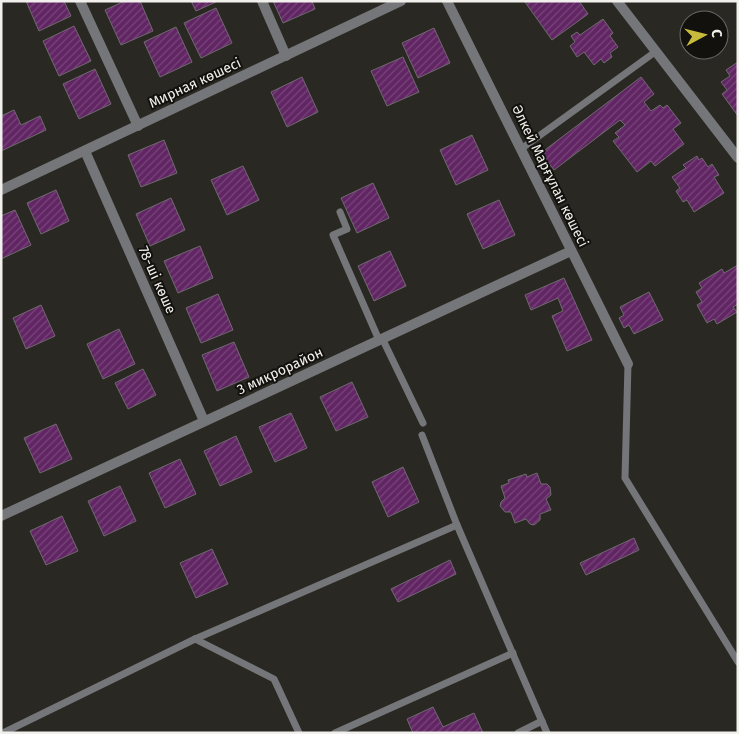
<svg xmlns="http://www.w3.org/2000/svg" width="739" height="734" font-family="'Fira Sans',sans-serif">
  <style>
    .building { fill: url(#building-hatch); stroke: #6f6a6f }
    .lines { fill: none; stroke-linecap: round; stroke-linejoin: round }
    .lane { stroke: #757679; stroke-width: 7 }
    .street { stroke: #757679; stroke-width: 10 }
    .labels { text-anchor: middle; dominant-baseline: central; stroke-width: 4; stroke-linejoin: round; paint-order: stroke }
    .street-label { font-size: 14px; fill: #f1f0ec; stroke: #12110e }
  </style>
  <defs>
    <pattern id="building-hatch" width="6" height="6" patternUnits="userSpaceOnUse" patternTransform="scale(1.25)"><rect width="6" height="6" fill="#612564"/><path d="M-1 1l2-2M0 6l6-6M5 7l2-2" fill="none" stroke="#78457a"/></pattern>
  </defs>
  <rect width="100%" height="100%" fill="#2a2822"/>
  <g class="building">
    <path d="M26 1H64L71 16 39 31Z"/>
    <path d="M125 1H140L153 31 121 45 105 10Z"/>
    <path d="M191 1H218L196 11Z"/>
    <path d="M273 1H312L315 9 283 23Z"/>
    <path d="M579 1 588 14 552 40 525 2Z"/>
    <path d="M216 8 232 43 201 58 184 23Z"/>
    <path d="M603 19 613 33 610 36 618 47 610 53 612 57 604 63 601 59 594 65 584 52 577 57 570 46 575 42 571 36 577 32 580 35Z"/>
    <path d="M74 26 91 61 59 76 43 41Z"/>
    <path d="M176 27 192 62 160 77 144 42Z"/>
    <path d="M434 28 450 63 418 78 402 43Z"/>
    <path d="M403 57 419 92 387 106 371 71Z"/>
    <path d="M738 62V116L722 94 727 90 721 82 730 76 726 70Z"/>
    <path d="M95 69 111 104 79 119 63 84Z"/>
    <path d="M302 77 318 112 287 127 271 92Z"/>
    <path d="M641 77 654 94 644 102 651 111 660 105 663 108 667 105 681 123 673 129 684 144 655 166 651 161 637 172 613 141 619 137 615 133 625 125 620 120 554 170 541 153Z"/>
    <path d="M14 110 21 125 40 116 46 130 1 151V116Z"/>
    <path d="M472 135 488 170 456 185 440 150Z"/>
    <path d="M164 140 177 173 141 187 128 155Z"/>
    <path d="M697 156 699 160 702 158 708 167 712 164 719 175 714 177 724 193 694 212 687 200 683 202 676 191 680 188 672 177 686 168 683 165Z"/>
    <path d="M243 166 259 200 227 215 211 180Z"/>
    <path d="M373 183 389 218 357 233 341 198Z"/>
    <path d="M56 190 69 221 41 234 27 203Z"/>
    <path d="M171 198 185 230 150 246 136 214Z"/>
    <path d="M499 200 515 235 483 249 467 214Z"/>
    <path d="M15 210 31 245 1 259V216Z"/>
    <path d="M200 246 213 278 178 293 164 261Z"/>
    <path d="M390 251 406 286 374 301 358 266Z"/>
    <path d="M738 265V304L733 307 737 312 717 324 714 319 707 323 697 305 702 302 696 292 702 288 699 283 722 269 724 273Z"/>
    <path d="M564 278 592 340 567 351 552 316 563 311 558 298 531 310 525 295Z"/>
    <path d="M649 292 663 320 634 334 629 325 624 328 619 318 624 315 620 307Z"/>
    <path d="M218 294 233 330 201 343 186 308Z"/>
    <path d="M41 305 55 336 26 349 13 318Z"/>
    <path d="M119 329 135 364 103 379 87 344Z"/>
    <path d="M234 342 249 377 217 391 202 355Z"/>
    <path d="M143 369 156 395 128 409 115 383Z"/>
    <path d="M352 382 368 417 336 431 320 397Z"/>
    <path d="M291 413 307 448 275 462 259 427Z"/>
    <path d="M56 424 72 459 40 473 24 438Z"/>
    <path d="M236 436 252 472 220 486 204 451Z"/>
    <path d="M180 459 196 494 165 508 149 473Z"/>
    <path d="M403 467 419 502 388 517 372 482Z"/>
    <path d="M537 473 541 484H547L550 487 551 495 546 499 551 510 540 514V520L534 525 530 524 526 519 515 523 511 512H505L500 506 501 502 505 498 501 486 509 483 508 480 526 474 527 477Z"/>
    <path d="M120 486 136 521 104 536 88 501Z"/>
    <path d="M62 516 78 551 46 565 30 531Z"/>
    <path d="M634 538 639 550 586 575 580 563Z"/>
    <path d="M212 549 228 584 196 598 180 563Z"/>
    <path d="M450 560 456 574 398 602 391 589Z"/>
    <path d="M433 707 443 727 474 713 483 733H413L407 719Z"/>
  </g>
  <g class="lines">
    <g class="lane">
      <path d="M521 149 655 52"/>
      <path d="M340 212 347 229 333 235 379 340"/>
      <path d="M382 338 423 423"/>
      <path d="M628 364 625 478 738 662"/>
      <path d="M422 435 457 525 547 733"/>
      <path d="M195 639 274 679 299 733"/>
      <path d="M3 733 195 639 457 525"/>
      <path d="M335 733 513 653"/>
      <path d="M518 733 542 721"/>
    </g>
    <g class="street">
      <path d="M80 1 138 126"/>
      <path d="M262 1 286 56"/>
      <path d="M447 1 628 364"/>
      <path d="M617 1 738 158"/>
      <path d="M85 151 204 421"/>
      <path d="M1 190 401 1"/>
      <path d="M1 516 571 251"/>
    </g>
  </g>
  <g class="labels">
    <g class="street-label">
      <text transform="translate(195 83) rotate(-25)">Мирная көшесі</text>
      <text transform="translate(550 176) rotate(64)">Әлкей Марғұлан көшесі</text>
      <text transform="translate(157 280) rotate(66)">78-ші көше</text>
      <text transform="translate(280 371) rotate(-25)">3 микрорайон</text>
    </g>
  </g>
  <rect width="739" height="734" fill="none" stroke="#f1f0ec" stroke-width="5"/>
  <g transform="translate(704 35) rotate(83)"><circle r="24" fill="#12110e" stroke="#6b6a67"/>
  <path d="M0-4L9 19L0 12L-9 19Z" fill="#c8bb3b"/>
  <text y="-8" font-size="14" font-weight="bold" text-anchor="middle" fill="#f1f0ec">С</text>
  </g>
</svg>
